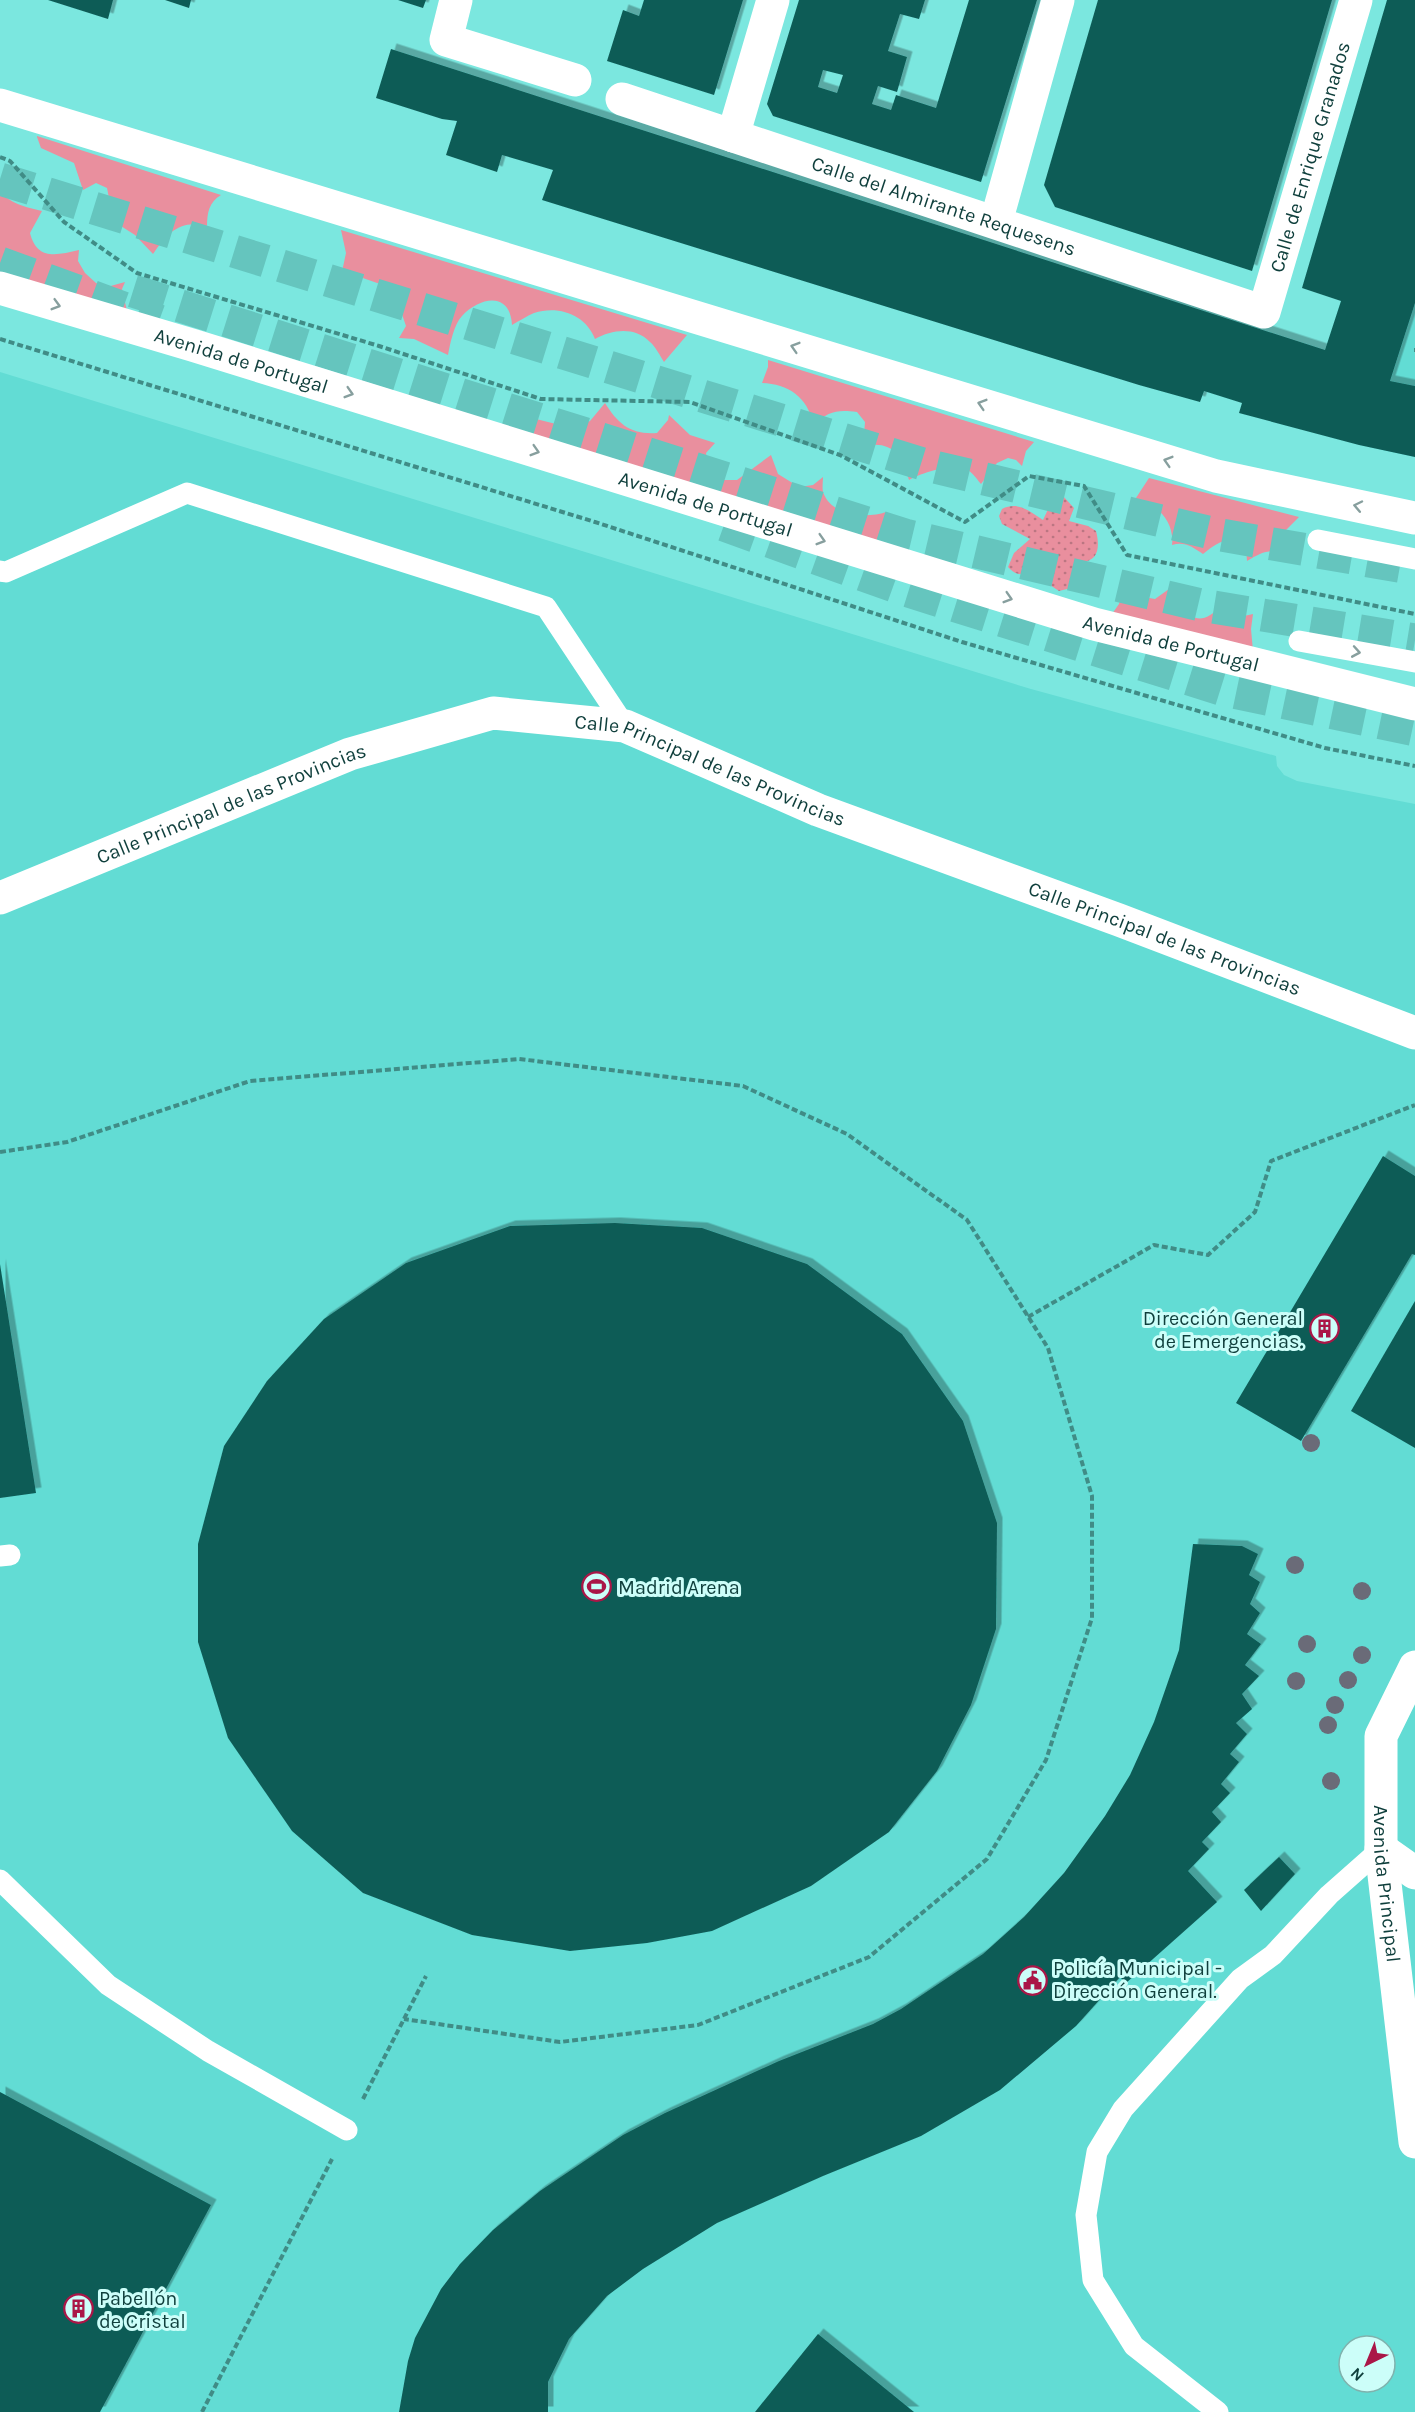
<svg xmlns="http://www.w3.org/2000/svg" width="1415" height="2412" font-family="Karla,sans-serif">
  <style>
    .built { fill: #62dcd4; fill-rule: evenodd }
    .grass { fill: url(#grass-dots) }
    .green { fill: #e98f9e }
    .building { fill: #0e5c57; fill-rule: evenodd; filter: url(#shadow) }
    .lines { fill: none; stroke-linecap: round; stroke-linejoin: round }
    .motorway-tunnel { stroke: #65c5be; stroke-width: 33; stroke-dasharray: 33 16; stroke-linecap: butt }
    .path { stroke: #408c86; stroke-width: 4; stroke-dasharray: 6 3; stroke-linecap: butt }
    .service { stroke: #fff; stroke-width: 21 }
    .minor { stroke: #fff; stroke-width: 33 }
    .tree { fill: #6a6b78 }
    .oneway { stroke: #879f9e }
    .labels { text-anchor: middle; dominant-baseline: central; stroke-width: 6; stroke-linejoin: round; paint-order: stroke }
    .street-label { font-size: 20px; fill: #0f3f3c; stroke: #ccfef9 }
    .poi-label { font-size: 20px; fill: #0f3f3c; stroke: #ccfef9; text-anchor: start }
  </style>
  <defs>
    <pattern id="grass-dots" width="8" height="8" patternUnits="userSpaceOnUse" patternTransform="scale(1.5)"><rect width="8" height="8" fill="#e98f9e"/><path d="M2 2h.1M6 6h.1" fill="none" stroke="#bb7682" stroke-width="1.8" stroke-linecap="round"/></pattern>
    <filter id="shadow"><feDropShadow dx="5.5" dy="-5.5" stdDeviation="0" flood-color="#0004"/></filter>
  </defs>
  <rect width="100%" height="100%" fill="#7be7df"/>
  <g class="built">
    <path d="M1415 303V457L1369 447Z"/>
    <path d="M0 372 1031 689 1276 756 1277 766 1284 775 1297 781 1415 804V2412H0ZM1349 2346H1385V2382H1349Z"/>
  </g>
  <path class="grass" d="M1063 496 1074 508 1069 521 1088 526 1096 531C1100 546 1099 562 1081 562V577L1071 588 1059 591 1050 585 1045 564C1032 572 1020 581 1008 567L1014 553 1030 539 1002 524 999 516 1002 509C1018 501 1029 511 1043 520L1051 503Z"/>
  <g class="green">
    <path d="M37 137V136L221 195C209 202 207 213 207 226 180 219 167 233 153 254L135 235 113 221 107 210 109 198 107 188 96 183 83 190 74 163 41 148Z"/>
    <path d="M0 190C9 204 26 207 42 211L30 233C37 261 57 255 79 250L78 261 85 273 96 283 107 287 125 282 122 289 127 311 0 273Z"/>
    <path d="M341 230 687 335 664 362C660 356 656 347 650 342 634 326 612 330 595 339 586 315 559 305 534 313 527 316 519 321 512 325 510 291 480 297 462 316 454 324 450 344 448 355L414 339 399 338 406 326 396 297 380 284 360 277 340 281 346 253Z"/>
    <path d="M768 360 1034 442 1026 451 1022 466 1016 460 1008 458 997 463 981 484C976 478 970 469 962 467 951 464 918 474 909 480 902 453 890 439 860 447L864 435 865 422 857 412C836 409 829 412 813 424 808 397 788 384 762 383L768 367Z"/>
    <path d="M605 403C618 424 631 435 657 433L668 420 669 415 690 435 715 443 706 453 709 471 720 480H737L771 455 778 474 799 487 813 485 823 477C823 481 822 488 823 492 831 516 866 519 886 512L884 521 887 545 507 429 521 407 532 418 572 428 590 421Z"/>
    <path d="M1149 478 1299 517 1284 532V554C1269 548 1261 553 1247 561L1246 547C1230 534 1218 542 1203 554 1193 547 1184 541 1172 545 1175 523 1157 501 1134 501Z"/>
    <path d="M1169 589C1182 612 1198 633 1221 605 1231 619 1237 618 1253 614L1251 629 1253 651 1112 614 1119 604 1121 593 1155 599Z"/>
  </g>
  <g class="building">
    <path d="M48 0H113L108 19Z"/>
    <path d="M165 0H191L189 8Z"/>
    <path d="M398 0H426L423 8Z"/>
    <path d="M644 0H743L714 95 607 61 623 10 639 16Z"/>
    <path d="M799 0H925L919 19 900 14 888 51 907 57 897 92 878 86 872 104 891 110 896 95 936 108 969 0H1037L981 182 773 116 767 104ZM823 70 843 75 837 93 818 87Z"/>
    <path d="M1098 0H1332L1252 271 1055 207 1044 185Z"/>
    <path d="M1387 0H1415V303L1390 381 1415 386V457L1359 445 1239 413 1242 403 1204 391 1200 402 1139 385 542 200 553 170 502 155 497 172 446 155 457 121 442 119 376 98 391 49 1325 350 1341 301 1302 288Z"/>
    <path d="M1383 1156 1415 1176V1255L1412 1254 1301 1441 1236 1403Z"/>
    <path d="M615 1223 702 1228 807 1264 902 1334 963 1421 997 1523 996 1629 971 1705 937 1771 889 1832 811 1886 712 1931 647 1943 570 1951 472 1935 363 1893 292 1831 228 1738 198 1642V1544L224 1446 267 1381 324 1319 406 1263 510 1226Z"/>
    <path d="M0 1264 36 1493 0 1498Z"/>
    <path d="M1415 1301V1448L1351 1411Z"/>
    <path d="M1193 1544 1242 1546 1258 1554 1249 1575 1260 1582 1250 1604 1260 1613 1247 1634 1261 1644 1245 1665 1259 1676 1242 1694 1252 1709 1236 1723 1247 1734 1230 1754 1239 1762 1221 1784 1230 1793 1212 1812 1221 1822 1202 1842 1209 1849 1188 1871 1217 1902 1126 1983 1120 1977 1076 2026 1000 2090 921 2136 823 2176 717 2223 643 2269 607 2296 569 2339 548 2382V2412H399L408 2361 415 2338 441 2289 460 2264 493 2230 540 2191 623 2135 665 2113 779 2061 873 2024 901 2009 983 1954 1024 1917 1064 1873 1105 1816 1130 1775 1154 1722 1179 1650Z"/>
    <path d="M1279 1857 1295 1874 1261 1911 1244 1890Z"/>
    <path d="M0 2092 211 2205 100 2412H0Z"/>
    <path d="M818 2334 914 2412H755Z"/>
  </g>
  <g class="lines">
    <g class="motorway-tunnel">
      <path d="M0 179 926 465 1216 534 1415 569"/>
      <path d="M0 263 159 321"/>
      <path d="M133 291 905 535 1201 605 1415 640"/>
      <path d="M724 525 905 590 1224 690 1415 730"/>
    </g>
    <g class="path">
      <path d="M0 157 10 161 64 222 137 273 379 346 541 399 690 402 840 455 965 522 1029 476 1084 486 1127 555 1415 614"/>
      <path d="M0 339 595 522 962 642 1325 748 1415 766"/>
      <path d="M1414 350H1415"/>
      <path d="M0 1152 67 1142 250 1081 519 1059 743 1086 847 1134 967 1220 1048 1348 1092 1496V1618L1046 1760 987 1859 869 1957 698 2025 560 2042 404 2019"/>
      <path d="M1028 1317 1154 1245 1208 1255 1255 1212 1271 1161 1415 1105"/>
      <path d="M363 2099 426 1976"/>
      <path d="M202 2412 332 2159"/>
    </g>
    <g class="service">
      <path d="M1318 540 1415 559"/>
      <path d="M0 571 6 572 187 493 546 607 625 726"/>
      <path d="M1299 641 1415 662"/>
      <path d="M0 1556 10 1555"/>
      <path d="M0 1880 108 1985 208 2051 347 2130"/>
      <path d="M1218 2412 1134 2346 1093 2280 1086 2215 1097 2152 1123 2109 1240 1979 1273 1955 1329 1895 1381 1849"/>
    </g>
    <g class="minor">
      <path d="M456 0 446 40 575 80"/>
      <path id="s1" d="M622 99 1264 312 1356 0"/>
      <path d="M0 105 1216 476 1415 518"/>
      <path d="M733 136 773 0"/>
      <path d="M996 222 1058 0"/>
      <path id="s2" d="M0 288 192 345 1094 624 1415 704"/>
      <path id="s3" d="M0 898 350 754 493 713 625 726 818 810 1119 920 1415 1033"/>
      <path id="s4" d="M1415 1667 1381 1736V1849L1415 2142"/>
      <path d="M1381 1849 1415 1873"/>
    </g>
  </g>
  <g class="tree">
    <circle cx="1311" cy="1443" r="9"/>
    <circle cx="1295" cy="1565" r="9"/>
    <circle cx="1362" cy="1591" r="9"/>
    <circle cx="1307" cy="1644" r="9"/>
    <circle cx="1362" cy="1655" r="9"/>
    <circle cx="1348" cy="1680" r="9"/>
    <circle cx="1296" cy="1681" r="9"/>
    <circle cx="1335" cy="1705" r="9"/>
    <circle cx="1328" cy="1725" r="9"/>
    <circle cx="1331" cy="1781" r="9"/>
  </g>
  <defs><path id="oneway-chevron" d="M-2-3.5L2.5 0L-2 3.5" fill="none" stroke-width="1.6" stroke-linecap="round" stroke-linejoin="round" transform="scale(1.5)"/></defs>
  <g class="oneway">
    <use href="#oneway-chevron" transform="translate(56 305) rotate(16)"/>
    <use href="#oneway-chevron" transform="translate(795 347) rotate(-163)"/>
    <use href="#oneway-chevron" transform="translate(349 393) rotate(17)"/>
    <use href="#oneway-chevron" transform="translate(982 404) rotate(-163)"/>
    <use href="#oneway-chevron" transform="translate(535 451) rotate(17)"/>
    <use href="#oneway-chevron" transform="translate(1168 461) rotate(-163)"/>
    <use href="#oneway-chevron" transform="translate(1358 506) rotate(-168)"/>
    <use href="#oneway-chevron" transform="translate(821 540) rotate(17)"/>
    <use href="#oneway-chevron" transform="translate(1008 598) rotate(17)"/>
    <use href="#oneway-chevron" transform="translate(1356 652) rotate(10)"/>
  </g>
  <defs>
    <symbol id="building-ring" viewBox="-11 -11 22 22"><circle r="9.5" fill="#ccfef9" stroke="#aa1647" stroke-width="1.5"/><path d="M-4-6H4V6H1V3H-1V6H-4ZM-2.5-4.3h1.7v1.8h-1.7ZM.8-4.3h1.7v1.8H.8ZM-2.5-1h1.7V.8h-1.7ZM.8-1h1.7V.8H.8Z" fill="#aa1647"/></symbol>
    <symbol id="stadium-ring" viewBox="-11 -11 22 22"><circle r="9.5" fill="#ccfef9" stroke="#aa1647" stroke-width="1.5"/><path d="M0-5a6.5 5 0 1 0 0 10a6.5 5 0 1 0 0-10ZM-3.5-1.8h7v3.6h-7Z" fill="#aa1647"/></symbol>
    <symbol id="civic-ring" viewBox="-11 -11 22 22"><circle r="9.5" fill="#ccfef9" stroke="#aa1647" stroke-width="1.5"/><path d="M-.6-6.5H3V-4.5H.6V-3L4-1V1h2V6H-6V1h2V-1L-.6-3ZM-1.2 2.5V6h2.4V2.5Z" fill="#aa1647"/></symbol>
  </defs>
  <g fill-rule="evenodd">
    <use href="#building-ring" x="1308" y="1312" width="33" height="33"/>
    <use href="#stadium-ring" x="580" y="1570" width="33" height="33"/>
    <use href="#civic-ring" x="1016" y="1964" width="33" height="33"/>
    <use href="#building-ring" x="62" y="2292" width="33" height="33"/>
  </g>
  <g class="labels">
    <g class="street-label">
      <text stroke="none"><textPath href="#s1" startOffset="838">Calle de Enrique Granados</textPath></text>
      <text stroke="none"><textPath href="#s1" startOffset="339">Calle del Almirante Requesens</textPath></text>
      <text stroke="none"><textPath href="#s2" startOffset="252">Avenida de Portugal</textPath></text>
      <text stroke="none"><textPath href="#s2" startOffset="738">Avenida de Portugal</textPath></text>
      <text stroke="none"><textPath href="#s2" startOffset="1224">Avenida de Portugal</textPath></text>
      <text stroke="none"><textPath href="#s3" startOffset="754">Calle Principal de las Provincias</textPath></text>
      <text stroke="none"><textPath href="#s3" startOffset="250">Calle Principal de las Provincias</textPath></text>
      <text stroke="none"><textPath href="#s3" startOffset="1240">Calle Principal de las Provincias</textPath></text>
      <text stroke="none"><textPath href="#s4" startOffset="225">Avenida Principal</textPath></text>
    </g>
    <g class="poi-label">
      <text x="1303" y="1318" text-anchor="end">Dirección General<tspan x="1303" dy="23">de Emergencias.</tspan></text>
      <text x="618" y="1587">Madrid Arena</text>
      <text x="1053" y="1968">Policía Municipal -<tspan x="1053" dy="23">Dirección General.</tspan></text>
      <text x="99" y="2298">Pabellón<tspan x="99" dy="23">de Cristal</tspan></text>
    </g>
  </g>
  <g transform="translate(1367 2364) rotate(223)"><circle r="28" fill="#ccfef9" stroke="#80b2ad" stroke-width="1.5"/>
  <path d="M0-4.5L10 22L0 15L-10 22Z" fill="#aa1647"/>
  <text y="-9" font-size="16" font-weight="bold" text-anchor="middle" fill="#0f3f3c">N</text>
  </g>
</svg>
